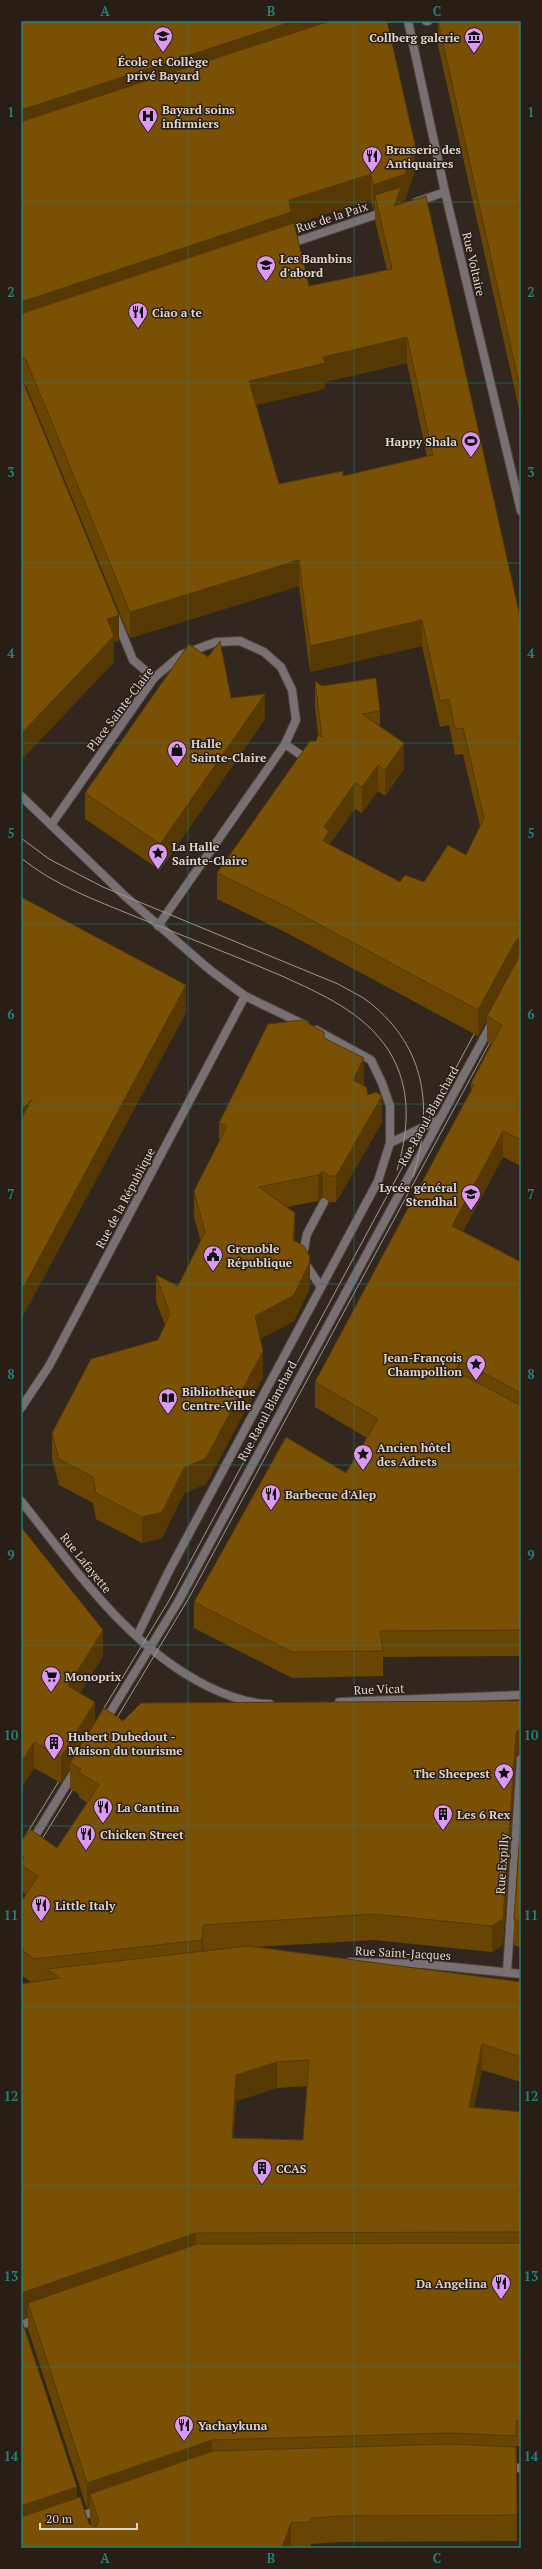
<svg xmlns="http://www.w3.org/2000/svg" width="542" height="2569" font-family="'PT Serif',serif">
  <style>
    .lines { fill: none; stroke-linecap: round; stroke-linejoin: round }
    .lane-casing { stroke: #4d433a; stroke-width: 10 }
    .street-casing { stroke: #4d433a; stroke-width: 10 }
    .lane { stroke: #787072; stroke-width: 8 }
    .street { stroke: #787072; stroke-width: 8 }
    .tram { stroke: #a0978f; stroke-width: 1 }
    .wall { fill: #694503; fill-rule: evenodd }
    .shaded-wall { fill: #553803 }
    .building { fill: #7a5004; stroke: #553803; fill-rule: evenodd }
    .grid { fill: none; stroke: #248078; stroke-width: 1; stroke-opacity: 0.55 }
    .labels { text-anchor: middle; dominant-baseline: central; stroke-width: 3; stroke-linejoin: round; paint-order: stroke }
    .poi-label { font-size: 12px; font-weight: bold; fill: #ddd5cf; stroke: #281e15; text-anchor: start }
    .street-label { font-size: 12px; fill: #ddd5cf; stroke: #281e15 }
    .neatline { fill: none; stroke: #248078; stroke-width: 1.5 }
    .grid-label { font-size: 13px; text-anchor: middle; font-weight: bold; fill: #248078 }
  </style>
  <rect width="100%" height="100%" fill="#32271e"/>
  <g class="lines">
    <defs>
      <path id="lane" d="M285 744 308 760"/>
      <g id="street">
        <path d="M408 21 445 192 521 511"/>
        <path d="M426 21H428"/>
        <path d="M416 202 445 192"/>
        <path d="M289 244 384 212"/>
        <path d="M115 616 133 660 154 678"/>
        <path d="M21 796 126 897 210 970 245 996 305 1025"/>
        <path d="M51 825 154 678 181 655 216 642 240 641 264 652 281 667 292 690 296 720 285 744 158 926"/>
        <path d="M390 1143 440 1119"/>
        <path d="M321 1287 302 1259 307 1234 324 1202"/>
        <path d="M21 1408 49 1366 245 996"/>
        <path d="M21 1501C76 1570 128 1647 209 1687 228 1696 249 1704 270 1704"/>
        <path d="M137 1636 169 1571 378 1181 390 1143V1106L382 1083 371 1060 316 1030"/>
        <path d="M339 1702 521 1695"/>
        <path d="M105 1721 178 1602 492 1023"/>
        <path d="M21 1859 76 1769"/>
        <path d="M350 1962 423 1964 521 1974"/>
        <path d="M507 1972 521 1758"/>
        <path d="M21 2325 37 2319"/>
        <path d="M506 2467 521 2468"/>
        <path d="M76 2518 101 2509"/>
      </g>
    </defs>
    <use href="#lane" class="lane-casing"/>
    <use href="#street" class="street-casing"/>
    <use href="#lane" class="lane"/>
    <use href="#street" class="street"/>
    <g class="tram">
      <path d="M21 838 49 859 103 887 338 984C348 990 360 995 369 1002 428 1049 433 1110 413 1177"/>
      <path d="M21 858C54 885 95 900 134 916 183 936 233 955 282 976 321 994 364 1012 389 1051 412 1088 409 1130 397 1170"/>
      <path d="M98 1718 170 1599 479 1025"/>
      <path d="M112 1726 190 1596 495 1033"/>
      <path d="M21 1843 64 1773"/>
      <path d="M37 1847 78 1781"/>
    </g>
  </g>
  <g class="wall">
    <path d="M21 21 415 171 405 200 401 201V204L521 621V1166L503 1157 463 1231 521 1262V1656L383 1657V1676L292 1678 194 1628V1602L346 1473 367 1438 315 1407V1382L471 1091V1083L491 1044 487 1042V1019L478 1036 287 933 217 899V873L316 741 318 735 315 707V681L322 686 380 711V726L404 769 385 796 378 791 362 813 355 809 329 845 400 882H424L466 855 480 826 463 754 455 755 449 725 440 727 422 646 310 672 299 586 130 638 26 386 24 385 119 641 114 642V662L21 760ZM371 200 373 210 375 209V221L387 270 309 286 294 224ZM407 363 427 456 343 476 279 484 256 405 325 389V382Z"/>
    <path d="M438 21H521V418L438 45Z"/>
    <path d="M231 698 265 719 160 870 85 819V793Z"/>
    <path d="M324 1038 364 1084 363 1085 382 1122 336 1202H329L323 1197 318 1201 287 1207 295 1241 310 1283 309 1290 294 1321 260 1339 263 1377 206 1484 184 1493 162 1538 142 1543 96 1519 93 1503 59 1485 52 1459V1433L158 1340 165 1325 156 1301V1275L178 1286 201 1242 194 1217V1191L219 1142V1123Z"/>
    <path d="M21 1527 103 1656 80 1693 95 1723 123 1721 521 1701V1753L516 1758 503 1945 492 1952 374 1940 256 1947 521 1982V2082L482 2070 474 2107 521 2112V2446H516L517 2541 341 2542 311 2544V2547L302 2548H21V1984L31 1982 21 1975V1902L26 1894 21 1891V1838L57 1848 87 1803 79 1797V1794L70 1789V1768L61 1783 34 1768ZM307 2086 303 2140 233 2138 236 2101 277 2088ZM28 2317V2329L87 2509 90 2508V2519L92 2526 89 2524 77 2498 21 2319Z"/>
    <path d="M521 1816V1948L514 1945V1919Z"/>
  </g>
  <g class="shaded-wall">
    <path d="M294 21H373L21 136V110Z"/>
    <path d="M415 145V171L405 200 401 201V213L394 206 375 195V209L373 210V185Z"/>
    <path d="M371 174V200L291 225 21 328V302L289 200Z"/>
    <path d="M407 337V363L325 382V389L249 407V381L323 357Z"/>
    <path d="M299 560V586L130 638V612Z"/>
    <path d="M119 615V641L114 642V662L21 760V734L107 619Z"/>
    <path d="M422 620V646L310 672V646Z"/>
    <path d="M265 694V719L160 870V844Z"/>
    <path d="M404 743V769L385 796V770Z"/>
    <path d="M378 765V791L362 813V787Z"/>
    <path d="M355 783V809L329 845 323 867 324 827Z"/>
    <path d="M521 938V964L487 1016V1019L478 1036V1010L516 940Z"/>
    <path d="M186 985V1013L21 1320V1292Z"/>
    <path d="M364 1058V1084L353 1105V1080Z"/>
    <path d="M382 1096V1122L336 1202V1176Z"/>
    <path d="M32 1099 21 1123V1110Z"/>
    <path d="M503 1131V1157L452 1251V1226Z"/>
    <path d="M323 1171V1197L318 1201V1175Z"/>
    <path d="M295 1213V1239L293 1266V1240Z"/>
    <path d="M310 1257V1283L309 1290 294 1321 255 1342V1316Z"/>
    <path d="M263 1351V1377L206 1484 184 1493 162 1538 142 1543V1517L184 1468Z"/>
    <path d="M459 1363V1389L457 1368Z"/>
    <path d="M103 1630V1656L68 1712V1686Z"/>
    <path d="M95 1702V1728L70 1763V1768L61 1783V1757Z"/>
    <path d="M521 1727V1753L516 1758 503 1945 492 1952V1926L516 1732Z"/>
    <path d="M34 1742V1768L21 1789V1763Z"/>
    <path d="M203 1925V1951L202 1966V1940Z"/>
    <path d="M482 2044V2070L469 2132V2107Z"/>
    <path d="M277 2062V2088L236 2101 232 2164V2138L236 2075Z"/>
    <path d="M196 2233V2259L28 2303V2317L21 2319V2293Z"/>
    <path d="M212 2440V2466L90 2494V2508L87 2509V2483Z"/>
    <path d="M77 2487V2513L21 2532V2506Z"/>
    <path d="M291 2523V2548H282Z"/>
  </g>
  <g class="building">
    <path d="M21 21H294L21 110Z"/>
    <path d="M330 21H387L415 145 405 174 373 185 371 174 289 200 291 212 21 302V121H23Z"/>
    <path d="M438 21H521V392Z"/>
    <path d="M401 187 394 206 426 196 521 621V938L516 940 478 1010 287 907 217 873 310 741H316L318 735 322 737 315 681 322 686 376 678 380 711 362 714 404 743 385 770 378 765 362 787 355 783 324 827 329 831 323 841 400 882 405 875 424 882 448 845 466 855 484 818 463 728 455 729 449 699 440 701 422 620 310 646 299 560 130 612 26 360 21 358V313H23L294 223 309 286 392 269 375 195ZM407 337 433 455 343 476V471L279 484 249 381 325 363 323 357Z"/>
    <path d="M21 377 119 615 107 619 114 636 21 734Z"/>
    <path d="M220 641 231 698 265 694 160 844 85 793 189 644 208 657Z"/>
    <path d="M21 897 186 985 21 1292V1120L32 1099 21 1110Z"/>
    <path d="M521 953V1140L503 1131 452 1226 521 1262V1393L465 1363H459L457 1368 459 1373 518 1404 521 1403V1630L380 1631 383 1651 292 1652 194 1602 286 1437 346 1473 378 1419 315 1382 474 1085 471 1083 502 1025 487 1016Z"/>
    <path d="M302 1020 324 1032V1038L364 1058 353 1080 366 1087 368 1095 376 1092 382 1096 336 1176H329L323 1171 318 1175 259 1187 295 1213 293 1240 304 1246 310 1257 309 1264 294 1295 255 1316 263 1351 206 1458 184 1468 162 1512 142 1517 96 1493 93 1477 59 1459 52 1433 91 1359 158 1340 170 1314 156 1275 178 1286 205 1232 194 1191 227 1126 219 1123 268 1024Z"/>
    <path d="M21 1527 103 1630 68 1686 95 1702 61 1757 34 1742 21 1763Z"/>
    <path d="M521 1701V1727L516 1732 503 1919 492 1926 374 1914 203 1925 202 1940 34 1959 21 1949V1902L38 1876 21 1865V1862L24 1858 21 1856V1838H24L30 1829 57 1848 99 1785 79 1772 81 1769 70 1763 104 1708 123 1721 141 1703Z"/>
    <path d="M521 1816V1922L514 1919Z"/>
    <path d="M248 1946 521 1982V2057L482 2044 469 2107 521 2112V2232L196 2233 21 2293V1984L60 1978 47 1969ZM309 2060 303 2140 232 2138 236 2075 277 2062Z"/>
    <path d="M521 2243V2421H516V2436L450 2433 212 2440 87 2483 28 2303 197 2244Z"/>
    <path d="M21 2318 77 2487 21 2506Z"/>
    <path d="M450 2444 516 2447 517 2515 341 2516 311 2518V2522L291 2523 282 2548H21V2517L80 2497 89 2524 96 2527 99 2521 90 2494 213 2451Z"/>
  </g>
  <path class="grid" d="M188 21V2548M354 21V2548M21 202H521M21 383H521M21 563H521M21 743H521M21 924H521M21 1104H521M21 1284H521M21 1465H521M21 1645H521M21 1826H521M21 2006H521M21 2186H521M21 2367H521"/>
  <defs>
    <symbol id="school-pin" viewBox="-11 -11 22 30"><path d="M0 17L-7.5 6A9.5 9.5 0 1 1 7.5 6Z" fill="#dc99f4" stroke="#281e15"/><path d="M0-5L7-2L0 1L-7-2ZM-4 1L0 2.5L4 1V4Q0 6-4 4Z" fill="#111"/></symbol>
    <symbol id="museum-pin" viewBox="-11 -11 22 30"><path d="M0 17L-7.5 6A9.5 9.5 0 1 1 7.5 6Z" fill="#dc99f4" stroke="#281e15"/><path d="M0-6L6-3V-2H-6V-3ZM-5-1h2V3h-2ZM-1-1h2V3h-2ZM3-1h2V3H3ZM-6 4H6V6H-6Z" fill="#111"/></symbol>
    <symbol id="hospital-pin" viewBox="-11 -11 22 30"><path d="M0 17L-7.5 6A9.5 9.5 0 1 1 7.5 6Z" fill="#dc99f4" stroke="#281e15"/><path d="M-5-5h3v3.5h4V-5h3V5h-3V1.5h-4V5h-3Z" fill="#111"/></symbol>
    <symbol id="restaurant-pin" viewBox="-11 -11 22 30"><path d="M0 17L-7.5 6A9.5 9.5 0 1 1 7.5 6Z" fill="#dc99f4" stroke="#281e15"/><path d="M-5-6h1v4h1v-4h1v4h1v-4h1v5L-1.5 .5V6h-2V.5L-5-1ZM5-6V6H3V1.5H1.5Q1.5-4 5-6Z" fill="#111"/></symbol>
    <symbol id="stadium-pin" viewBox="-11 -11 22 30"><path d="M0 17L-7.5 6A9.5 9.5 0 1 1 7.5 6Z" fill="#dc99f4" stroke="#281e15"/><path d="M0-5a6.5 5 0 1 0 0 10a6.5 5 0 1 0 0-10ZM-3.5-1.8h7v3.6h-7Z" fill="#111"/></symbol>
    <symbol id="shop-pin" viewBox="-11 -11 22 30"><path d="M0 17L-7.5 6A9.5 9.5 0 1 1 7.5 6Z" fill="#dc99f4" stroke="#281e15"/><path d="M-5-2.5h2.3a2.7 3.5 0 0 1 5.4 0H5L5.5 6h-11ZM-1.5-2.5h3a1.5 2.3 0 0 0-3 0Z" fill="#111"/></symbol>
    <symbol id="sight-pin" viewBox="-11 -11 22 30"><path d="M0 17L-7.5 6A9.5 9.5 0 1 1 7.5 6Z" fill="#dc99f4" stroke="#281e15"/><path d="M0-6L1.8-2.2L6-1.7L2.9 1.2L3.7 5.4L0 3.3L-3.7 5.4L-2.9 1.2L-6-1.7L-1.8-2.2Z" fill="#111"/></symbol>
    <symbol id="civic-pin" viewBox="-11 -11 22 30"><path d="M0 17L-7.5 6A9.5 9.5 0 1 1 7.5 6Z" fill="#dc99f4" stroke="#281e15"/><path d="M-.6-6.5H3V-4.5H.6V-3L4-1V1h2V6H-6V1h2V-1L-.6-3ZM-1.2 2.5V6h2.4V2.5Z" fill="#111"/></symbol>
    <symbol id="library-pin" viewBox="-11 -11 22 30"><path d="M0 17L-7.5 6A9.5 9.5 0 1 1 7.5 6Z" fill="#dc99f4" stroke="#281e15"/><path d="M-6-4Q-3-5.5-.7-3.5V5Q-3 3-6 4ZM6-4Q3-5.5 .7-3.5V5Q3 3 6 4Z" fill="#111"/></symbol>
    <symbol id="supermarket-pin" viewBox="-11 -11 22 30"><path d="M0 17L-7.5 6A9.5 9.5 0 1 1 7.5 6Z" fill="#dc99f4" stroke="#281e15"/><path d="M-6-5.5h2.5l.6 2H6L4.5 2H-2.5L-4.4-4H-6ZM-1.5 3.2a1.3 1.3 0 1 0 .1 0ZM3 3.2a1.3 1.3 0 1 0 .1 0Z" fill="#111"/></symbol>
    <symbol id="building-pin" viewBox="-11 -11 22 30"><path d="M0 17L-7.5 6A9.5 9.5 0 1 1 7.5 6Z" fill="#dc99f4" stroke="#281e15"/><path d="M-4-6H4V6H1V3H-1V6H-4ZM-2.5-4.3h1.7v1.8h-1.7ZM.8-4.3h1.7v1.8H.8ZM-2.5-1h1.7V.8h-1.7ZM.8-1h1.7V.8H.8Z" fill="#111"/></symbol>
  </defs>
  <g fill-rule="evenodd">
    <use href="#school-pin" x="152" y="25" width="22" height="30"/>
    <use href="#museum-pin" x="463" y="26" width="22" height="30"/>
    <use href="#hospital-pin" x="137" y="105" width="22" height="30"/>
    <use href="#restaurant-pin" x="361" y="145" width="22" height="30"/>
    <use href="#school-pin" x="255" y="254" width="22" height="30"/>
    <use href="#restaurant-pin" x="127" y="301" width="22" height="30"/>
    <use href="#stadium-pin" x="460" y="430" width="22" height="30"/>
    <use href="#shop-pin" x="166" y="739" width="22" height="30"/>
    <use href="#sight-pin" x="147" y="842" width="22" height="30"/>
    <use href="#school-pin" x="460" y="1183" width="22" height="30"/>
    <use href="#civic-pin" x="202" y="1244" width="22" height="30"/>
    <use href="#sight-pin" x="465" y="1353" width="22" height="30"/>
    <use href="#library-pin" x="157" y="1387" width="22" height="30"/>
    <use href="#sight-pin" x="352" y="1443" width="22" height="30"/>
    <use href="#restaurant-pin" x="260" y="1483" width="22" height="30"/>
    <use href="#supermarket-pin" x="40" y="1665" width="22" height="30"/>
    <use href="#building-pin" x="43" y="1732" width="22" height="30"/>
    <use href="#sight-pin" x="493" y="1762" width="22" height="30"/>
    <use href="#restaurant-pin" x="92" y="1796" width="22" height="30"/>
    <use href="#building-pin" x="432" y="1803" width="22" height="30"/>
    <use href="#restaurant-pin" x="75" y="1823" width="22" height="30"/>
    <use href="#restaurant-pin" x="30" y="1894" width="22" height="30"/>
    <use href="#building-pin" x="251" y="2157" width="22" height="30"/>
    <use href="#restaurant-pin" x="490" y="2272" width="22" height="30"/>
    <use href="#restaurant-pin" x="173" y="2414" width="22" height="30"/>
  </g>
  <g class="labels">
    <g class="poi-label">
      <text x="460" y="37" text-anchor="end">Collberg galerie</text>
      <text x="163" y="61" text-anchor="middle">École et Collège<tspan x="163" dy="14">privé Bayard</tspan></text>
      <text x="162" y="109">Bayard soins<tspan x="162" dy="14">infirmiers</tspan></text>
      <text x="386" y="149">Brasserie des<tspan x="386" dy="14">Antiquaires</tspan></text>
      <text x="280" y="258">Les Bambins<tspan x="280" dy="14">d'abord</tspan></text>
      <text x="152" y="312">Ciao a te</text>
      <text x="457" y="441" text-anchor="end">Happy Shala</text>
      <text x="191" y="743">Halle<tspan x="191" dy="14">Sainte-Claire</tspan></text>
      <text x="172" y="846">La Halle<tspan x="172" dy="14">Sainte-Claire</tspan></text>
      <text x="457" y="1187" text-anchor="end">Lycée général<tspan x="457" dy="14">Stendhal</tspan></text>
      <text x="227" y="1248">Grenoble<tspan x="227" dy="14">République</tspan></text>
      <text x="462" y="1357" text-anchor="end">Jean-François<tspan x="462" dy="14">Champollion</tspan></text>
      <text x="182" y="1391">Bibliothèque<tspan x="182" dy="14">Centre-Ville</tspan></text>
      <text x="377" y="1447">Ancien hôtel<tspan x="377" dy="14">des Adrets</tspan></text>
      <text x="285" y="1494">Barbecue d'Alep</text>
      <text x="65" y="1676">Monoprix</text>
      <text x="68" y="1736">Hubert Dubedout -<tspan x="68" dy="14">Maison du tourisme</tspan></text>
      <text x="490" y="1773" text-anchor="end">The Sheepest</text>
      <text x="117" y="1807">La Cantina</text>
      <text x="457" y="1814">Les 6 Rex</text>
      <text x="100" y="1834">Chicken Street</text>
      <text x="55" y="1905">Little Italy</text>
      <text x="276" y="2168">CCAS</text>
      <text x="487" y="2283" text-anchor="end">Da Angelina</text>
      <text x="198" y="2425">Yachaykuna</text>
    </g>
    <g class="street-label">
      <text transform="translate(332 217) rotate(-18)">Rue de la Paix</text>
      <text transform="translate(474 264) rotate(77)">Rue Voltaire</text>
      <text transform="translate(120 709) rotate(-53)">Place Sainte-Claire</text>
      <text transform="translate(428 1116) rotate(-61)">Rue Raoul Blanchard</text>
      <text transform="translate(125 1198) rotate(-62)">Rue de la République</text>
      <text transform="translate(267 1411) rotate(-62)">Rue Raoul Blanchard</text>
      <text transform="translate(86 1563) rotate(51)">Rue Lafayette</text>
      <text transform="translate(379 1689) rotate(-2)">Rue Vicat</text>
      <text transform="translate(502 1864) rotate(-86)">Rue Expilly</text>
      <text transform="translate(403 1953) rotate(3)">Rue Saint-Jacques</text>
    </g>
  </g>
  <rect width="542" height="2569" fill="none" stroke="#281e15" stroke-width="44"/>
  <path d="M40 2523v6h97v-6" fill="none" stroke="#ddd5cf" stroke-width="2"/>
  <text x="46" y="2523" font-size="12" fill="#ddd5cf" stroke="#281e15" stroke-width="3" paint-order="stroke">20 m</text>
  <rect x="22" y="22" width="498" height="2525" class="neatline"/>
  <g class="grid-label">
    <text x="105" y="16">A</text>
    <text x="271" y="16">B</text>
    <text x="437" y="16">C</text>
    <text x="11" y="117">1</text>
    <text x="531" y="117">1</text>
    <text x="11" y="297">2</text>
    <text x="531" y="297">2</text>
    <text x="11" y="477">3</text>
    <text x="531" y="477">3</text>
    <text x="11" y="658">4</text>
    <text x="531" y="658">4</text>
    <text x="11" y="838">5</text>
    <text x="531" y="838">5</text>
    <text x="11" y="1019">6</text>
    <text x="531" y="1019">6</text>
    <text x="11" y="1199">7</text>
    <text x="531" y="1199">7</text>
    <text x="11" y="1379">8</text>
    <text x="531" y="1379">8</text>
    <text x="11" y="1560">9</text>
    <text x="531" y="1560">9</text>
    <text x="11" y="1740">10</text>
    <text x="531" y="1740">10</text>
    <text x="11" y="1920">11</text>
    <text x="531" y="1920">11</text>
    <text x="11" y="2101">12</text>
    <text x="531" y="2101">12</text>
    <text x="11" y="2281">13</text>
    <text x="531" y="2281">13</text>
    <text x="11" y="2461">14</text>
    <text x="531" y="2461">14</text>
    <text x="105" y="2563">A</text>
    <text x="271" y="2563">B</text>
    <text x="437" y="2563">C</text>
  </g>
</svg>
